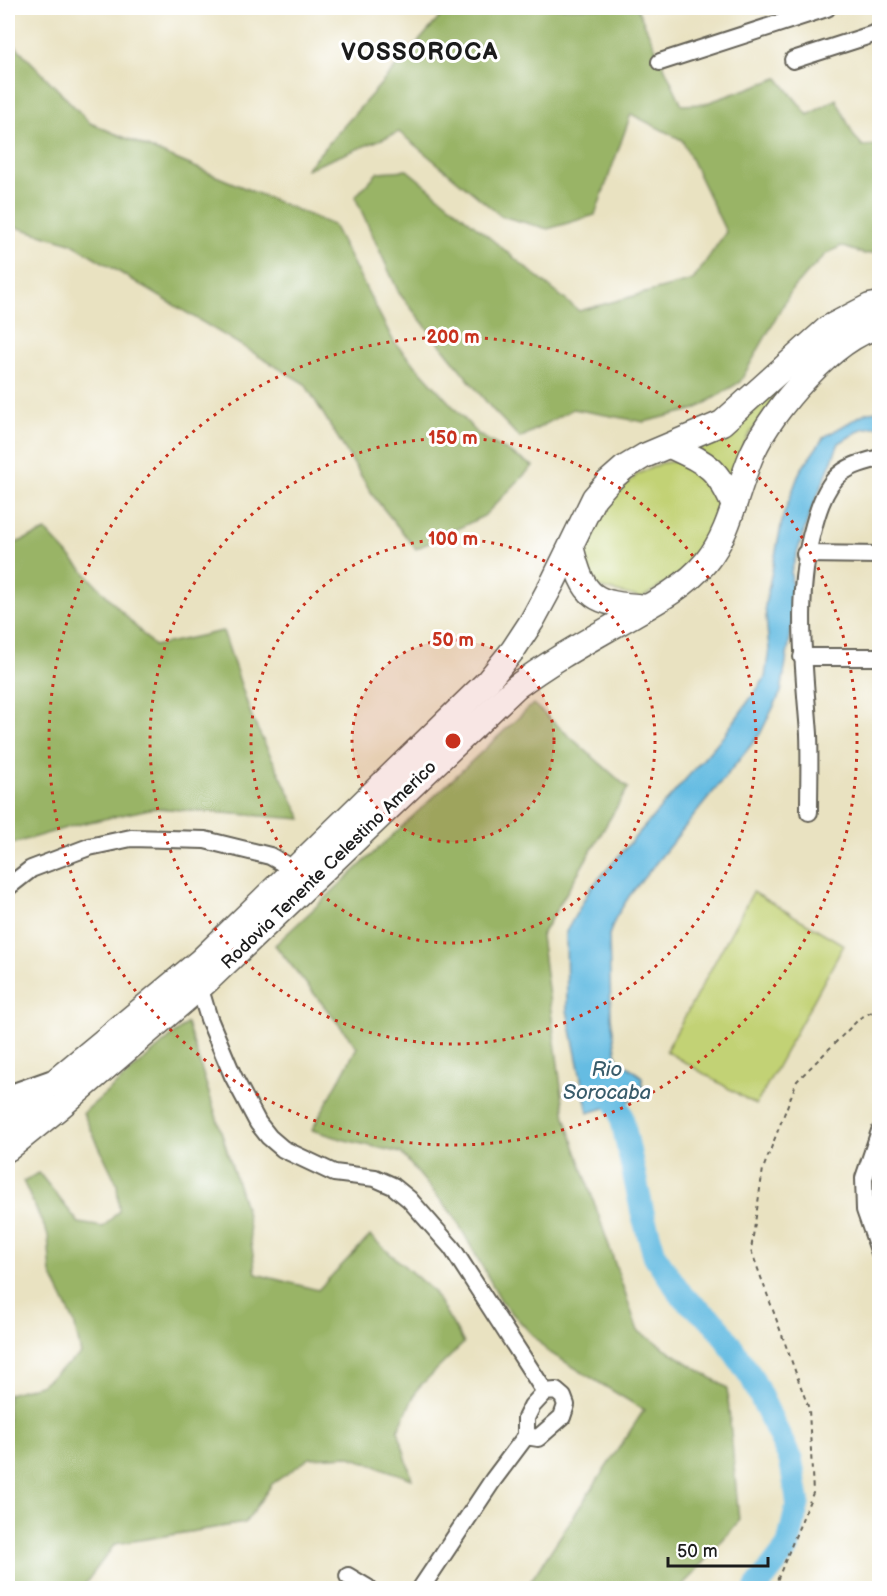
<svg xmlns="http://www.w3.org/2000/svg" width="887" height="1596" font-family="'Balsamiq Sans',sans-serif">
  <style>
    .green { fill: #c2d274; stroke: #6f7748; stroke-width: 1.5 }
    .forest { fill: #99b466; stroke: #5a6841; stroke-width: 1.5 }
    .water { fill: #65bce2; stroke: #406c7f; stroke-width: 1.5 }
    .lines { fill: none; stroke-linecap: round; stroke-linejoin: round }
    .river { stroke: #65bce2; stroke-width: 24 }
    .minor-casing { stroke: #646156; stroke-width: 20 }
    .highway-casing { stroke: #646156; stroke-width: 27 }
    .path { stroke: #646156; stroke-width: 2; stroke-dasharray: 4.5 4.5; stroke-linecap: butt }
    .minor { stroke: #fff; stroke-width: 16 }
    .highway { stroke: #fff; stroke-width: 24 }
    .ring { fill: none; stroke: #c8321e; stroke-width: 3; stroke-dasharray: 3 6 }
    .labels { text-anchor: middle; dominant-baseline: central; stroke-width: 6; stroke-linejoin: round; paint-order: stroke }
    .street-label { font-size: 18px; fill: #1c1c1c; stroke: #fff }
    .water-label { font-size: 20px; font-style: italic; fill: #395c6b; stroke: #fff }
    .district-label { font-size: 24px; font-weight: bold; letter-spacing: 1.5px; fill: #1c1c1c; stroke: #fff }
    .centre { fill: #c8321e; stroke: #fff; stroke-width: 3 }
    .ring-label { font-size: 18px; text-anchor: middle; font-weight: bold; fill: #c8321e; stroke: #fff; stroke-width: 6; stroke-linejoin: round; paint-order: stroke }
  </style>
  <rect width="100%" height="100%" fill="#fff"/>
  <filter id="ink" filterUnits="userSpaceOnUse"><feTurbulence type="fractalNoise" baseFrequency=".0167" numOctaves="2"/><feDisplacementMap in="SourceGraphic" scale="12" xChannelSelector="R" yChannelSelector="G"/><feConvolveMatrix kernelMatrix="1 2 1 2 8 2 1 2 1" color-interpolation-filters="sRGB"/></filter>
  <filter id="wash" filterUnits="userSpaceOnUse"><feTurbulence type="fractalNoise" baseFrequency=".008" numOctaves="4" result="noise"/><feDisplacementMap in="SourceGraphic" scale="24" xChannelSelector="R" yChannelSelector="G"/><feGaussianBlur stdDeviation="1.35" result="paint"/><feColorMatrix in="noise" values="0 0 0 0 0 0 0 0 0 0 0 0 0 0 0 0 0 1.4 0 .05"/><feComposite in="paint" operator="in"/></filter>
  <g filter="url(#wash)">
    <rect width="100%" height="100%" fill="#e9e2c1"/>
    <g class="green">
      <path d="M824 337 748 436 737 460 731 485 698 448 755 410Z"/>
      <path d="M679 461 692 464 715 491 718 509 708 538 687 569 642 598 593 586 581 559 591 527 611 499 638 474 662 463Z"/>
      <path d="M753 892 844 945 756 1105 666 1051Z"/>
    </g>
    <g class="forest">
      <path d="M448 8H637L682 105 704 104 778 78 808 115 836 99 854 136 863 146 879 145V252L864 254 841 246 826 254 793 288 740 382 696 409 644 422 573 409 520 438 492 409 399 293 355 197 378 172 407 170 579 311 693 280 726 232 682 140 631 114 595 215 548 229 501 216 399 132 305 170Z"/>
      <path d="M8 38 90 123 333 225 394 342 479 435 533 466 484 516 416 549 374 497 305 384 71 243 8 225Z"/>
      <path d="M46 531 154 646 223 631 252 718 302 819 154 808 76 825 8 845V546Z"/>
      <path d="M533 704 628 788 541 936 565 1117 638 1331 727 1388 739 1521 681 1588H526L644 1410 547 1351 502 1302 454 1216 401 1153 345 1140 312 1130 357 1047 275 945Z"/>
      <path d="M187 1023 246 1211 256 1274 318 1290 370 1236 433 1291 464 1343 418 1388 398 1430 412 1479 348 1456 310 1458 272 1484 245 1523 115 1544 82 1588H8V1394L40 1385 81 1354 74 1322 51 1274 48 1235 23 1181 39 1173 79 1223 103 1227 119 1211 117 1184 83 1113Z"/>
    </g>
    <path class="water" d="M879 411V426L862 429 839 443 808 519 791 572 794 614 781 692 760 734 630 895 616 917 609 935 611 1017 617 1058 642 1077 643 1096 588 1113 567 1010 566 932 590 889 725 734 765 678 769 649 765 606 783 516 800 471 824 437 867 412Z"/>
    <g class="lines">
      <path class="river" d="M605 1076 621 1114 643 1215 655 1256 683 1297 716 1324 752 1378 791 1461 798 1502 788 1547 756 1588"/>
    </g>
  </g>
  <g filter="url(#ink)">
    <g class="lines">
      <defs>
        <g id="minor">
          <path d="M793 60 880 32"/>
          <path d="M660 62 827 8"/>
          <path d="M805 554 880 555"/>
          <path d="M802 657H880"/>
          <path d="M809 812C809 787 810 760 809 734 804 664 794 594 814 525 818 510 824 491 835 479 846 466 864 462 880 458"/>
          <path d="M8 887 31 869 89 847 131 838 205 840 270 856 295 870"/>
          <path d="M200 989 209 1019 233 1076 258 1123 269 1137 283 1149 334 1173 375 1178 393 1186 409 1199 452 1248 545 1392"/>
          <path d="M8 1094 50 1079"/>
          <path d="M880 1131 864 1178 865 1210 880 1253"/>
          <path d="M348 1576 368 1588"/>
          <path d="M421 1588 493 1480 526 1436V1418L532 1406 545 1392 556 1391 563 1397 566 1405 562 1417 538 1438 526 1436"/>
        </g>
        <g id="highway">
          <path d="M670 446C708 464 716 466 734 506"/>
          <path d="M571 546C584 600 593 603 647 607"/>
          <path d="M8 1120 200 961 488 681 513 650 532 621 553 582 594 498 608 482 624 468 644 456 722 423 828 328 870 306 880 304"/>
          <path d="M8 1149 60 1107 205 983 516 687C548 663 582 644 617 624 647 607 684 589 706 562 731 532 737 487 753 452 772 410 834 337 880 326"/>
        </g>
      </defs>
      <use href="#minor" class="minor-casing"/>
      <use href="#highway" class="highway-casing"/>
      <path class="path" d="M774 1588 813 1493 809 1409 751 1250 763 1169 797 1081 860 1018 880 1008"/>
      <use href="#minor" class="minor"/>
      <use href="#highway" class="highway"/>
    </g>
  </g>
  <circle cx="453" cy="741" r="101" fill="#c8321e" fill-opacity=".12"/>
  <g class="ring">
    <circle cx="453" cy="741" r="101"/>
    <circle cx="453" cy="741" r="202"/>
    <circle cx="453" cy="741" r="303"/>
    <circle cx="453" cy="741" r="404"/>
  </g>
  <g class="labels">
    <g class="street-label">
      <text transform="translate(329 865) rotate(-44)">Rodovia Tenente Celestino Americo</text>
    </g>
    <g class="water-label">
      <text x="607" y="1070">Rio<tspan x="607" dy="23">Sorocaba</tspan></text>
    </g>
    <g class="district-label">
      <text x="420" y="52">VOSSOROCA</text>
    </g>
  </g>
  <circle cx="453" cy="741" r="9" class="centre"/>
  <g class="ring-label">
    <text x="453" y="343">200 m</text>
    <text x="453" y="444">150 m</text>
    <text x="453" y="545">100 m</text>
    <text x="453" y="646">50 m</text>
  </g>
  <rect width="887" height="1596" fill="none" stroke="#fff" stroke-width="30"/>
  <path d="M668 1557v9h100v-9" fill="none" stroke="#1c1c1c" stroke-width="3"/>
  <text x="677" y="1557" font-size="18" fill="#1c1c1c" stroke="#ffffff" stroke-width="4.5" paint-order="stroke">50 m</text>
</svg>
